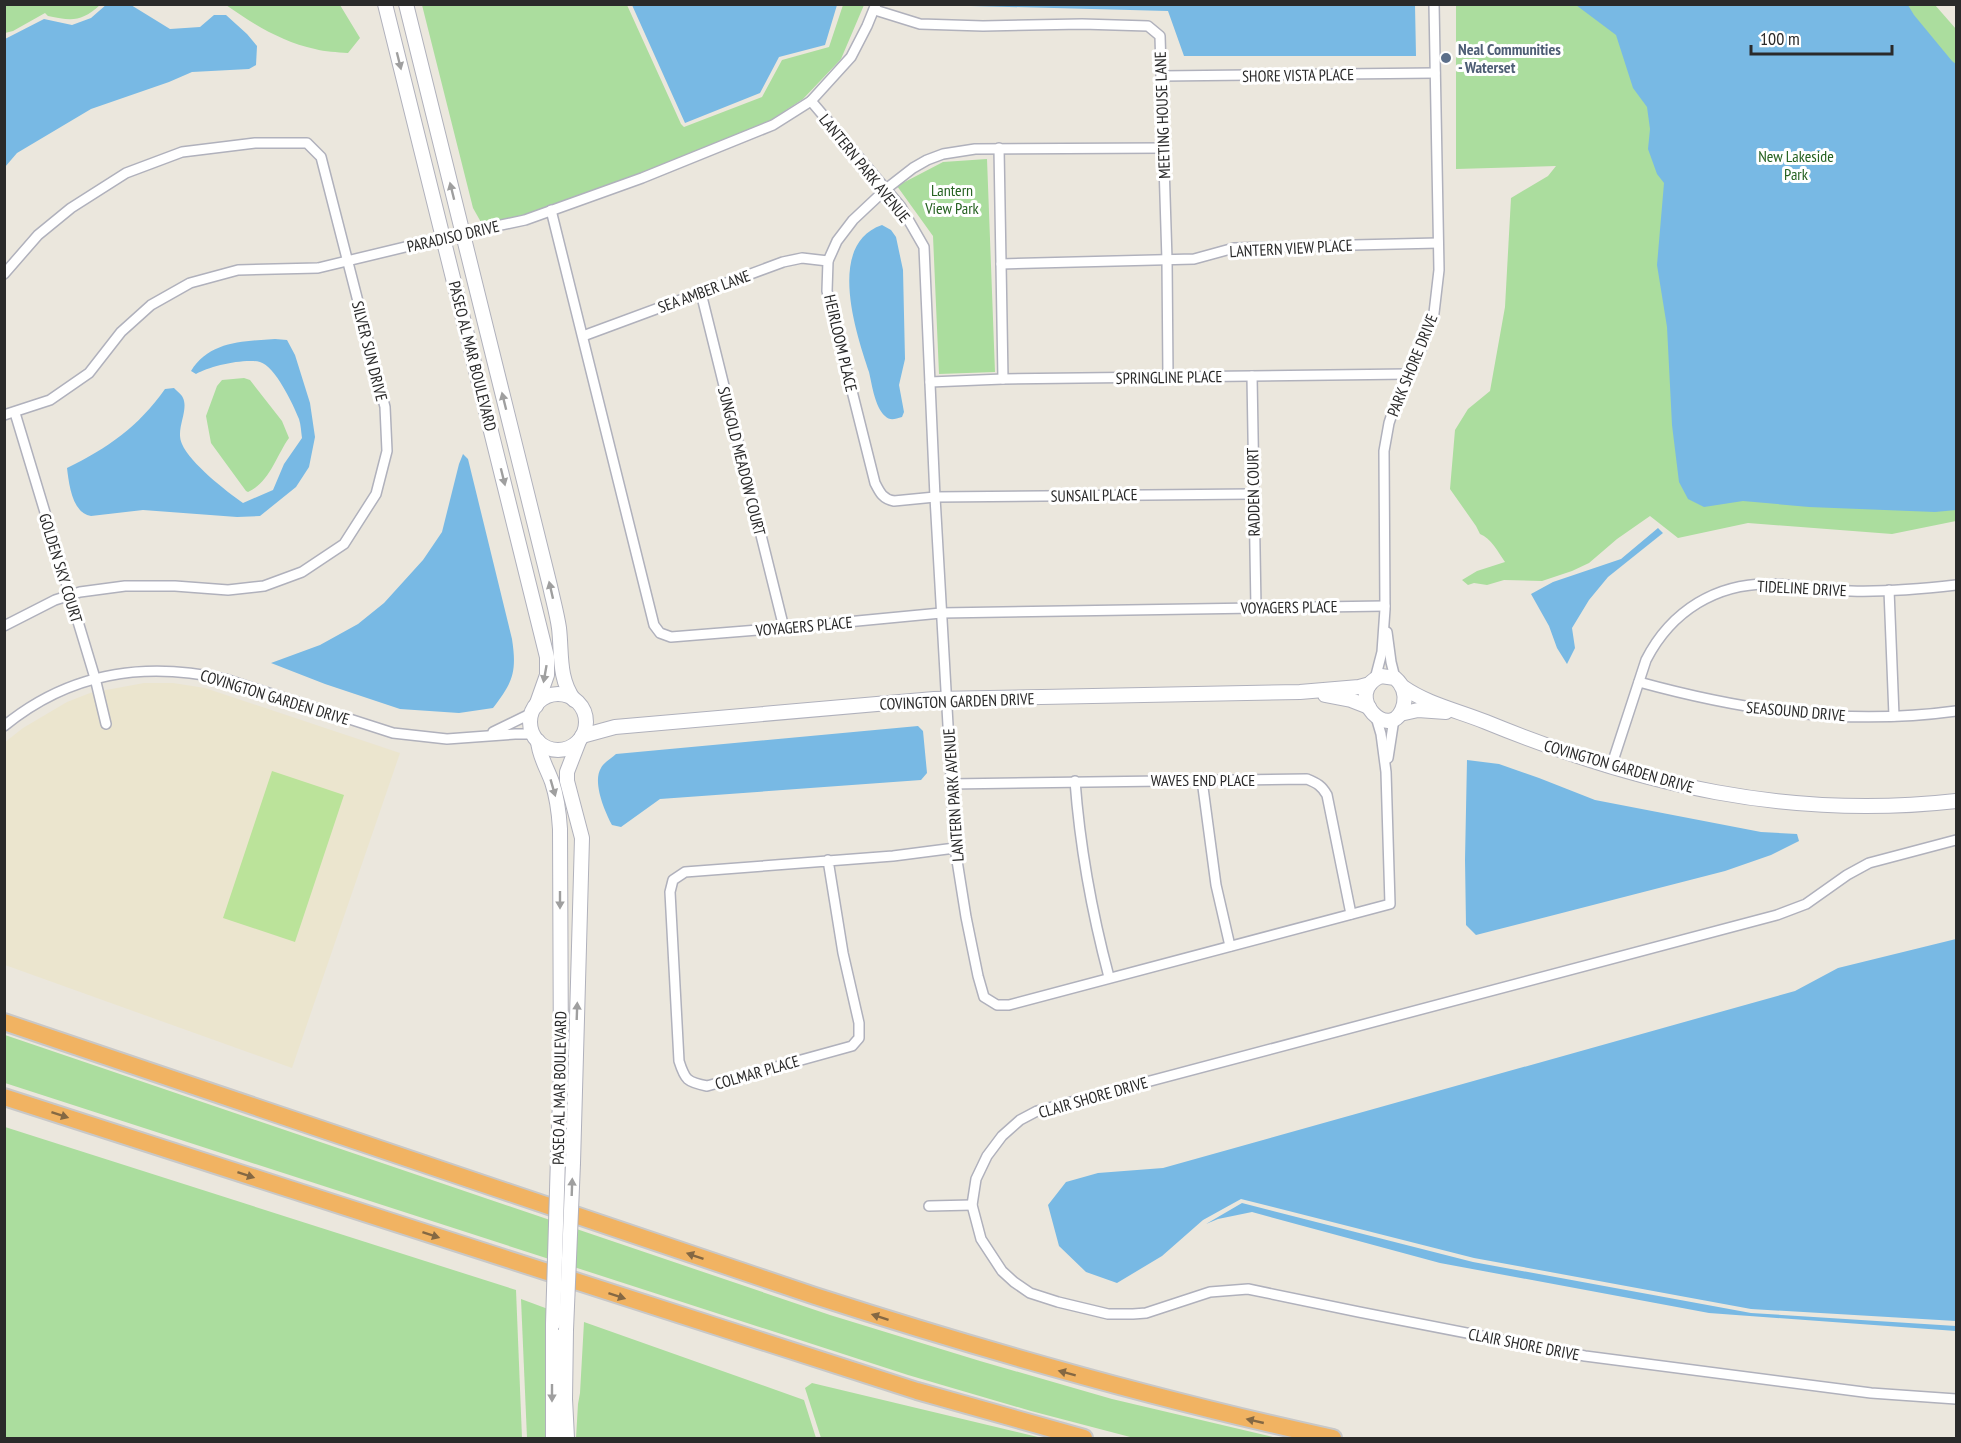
<svg xmlns="http://www.w3.org/2000/svg" width="1961" height="1443" font-family="'PT Sans Narrow',sans-serif">
  <style>
    .education { fill: #ebe5ce }
    .green { fill: #abdd9e }
    .pitch { fill: #bbe39a }
    .water { fill: #78b9e4 }
    .lines { fill: none; stroke-linecap: round; stroke-linejoin: round }
    .street-casing { stroke: #b0b1bc; stroke-width: 12 }
    .secondary-casing { stroke: #b0b1bc; stroke-width: 16 }
    .highway-casing { stroke: #c8c8c8; stroke-width: 20 }
    .street { stroke: #fff; stroke-width: 9 }
    .secondary { stroke: #fff; stroke-width: 14 }
    .highway { stroke: #f1b362; stroke-width: 16 }
    .secondary-bridge-casing { stroke: #b0b1bc; stroke-width: 16; stroke-linecap: butt }
    .secondary-bridge { stroke: #fff; stroke-width: 14 }
    .oneway { fill: #9f9f9f }
    .oneway2 { fill: #846843 }
    .service-dot { fill: #5c6f8a; stroke: #fff; stroke-width: 2 }
    .labels { text-anchor: middle; dominant-baseline: central; stroke-width: 6; stroke-linejoin: round; paint-order: stroke }
    .service-label { font-size: 16px; font-weight: bold; fill: #4e5e75; stroke: #fff; text-anchor: start }
    .street-label { font-size: 16px; fill: #2a2a2a; stroke: #fff }
    .park-label { font-size: 16px; fill: #256120; stroke: #fff }
  </style>
  <rect width="100%" height="100%" fill="#ebe7dd"/>
  <path class="education" d="M144 683H173L205 688 400 753 292 1068 5 965 4 743 23 728 67 702 90 693Z"/>
  <g class="green">
    <path d="M5 4H100V5C81 22 72 21 48 16L45 13 13 31 5 33Z"/>
    <path d="M226 5H340L360 38 348 53C337 52 325 52 315 49 282 42 253 24 226 5Z"/>
    <path d="M422 5H627L681 124 684 127 762 97 782 60 829 47 843 5H864L841 59 803 99 771 120 640 174 524 215 482 224 473 208Z"/>
    <path d="M1456 5H1935L1956 29V521L1892 534 1748 523 1678 538 1650 516 1617 539 1589 563 1572 571 1542 581 1504 580 1487 585 1474 583 1468 585 1462 580 1477 571 1505 562C1498 552 1491 538 1480 534L1476 526 1450 489 1455 430 1468 409 1490 391 1505 307 1511 198 1548 176 1556 166 1456 169Z"/>
    <path d="M987 159 995 372 939 374 933 236 897 186 943 162Z"/>
    <path d="M244 378 250 380 282 421 289 438C276 456 270 482 248 492L246 491 211 443 206 416 217 386 222 380Z"/>
    <path d="M5 1035 830 1315 980 1361 1112 1399 1277 1438H1134L1031 1411 908 1375 5 1083Z"/>
    <path d="M5 1127 516 1290 522 1438H5Z"/>
    <path d="M521 1299 548 1309V1438H527Z"/>
    <path d="M584 1322 804 1400 816 1438H576L578 1404 580 1393Z"/>
    <path d="M812 1383 1042 1438H821L805 1388Z"/>
  </g>
  <path class="pitch" d="M272 771 344 795 295 942 223 918Z"/>
  <g class="water">
    <path d="M107 4 131 5 170 29 200 27 214 15H226L247 34 257 46 256 65 249 69 192 72 169 82 91 109 17 153 5 167V39L44 19 72 25 91 18Z"/>
    <path d="M632 5H837L825 45 779 57 760 93 685 123Z"/>
    <path d="M933 5H1415L1416 56H1184L1168 11Z"/>
    <path d="M1576 5H1908L1914 15 1952 61 1956 64V510L1935 512 1809 507 1743 501 1704 507 1688 499 1679 482 1672 425 1667 327 1657 265 1664 183 1657 174 1648 149 1650 129 1647 107 1633 88 1616 35Z"/>
    <path d="M882 225 891 230 896 237 903 270 905 359 899 385 904 412 902 417C895 419 890 421 885 416 875 407 872 385 869 372 856 333 826 244 882 225Z"/>
    <path d="M275 339 287 340 295 355 310 403 315 437 309 467 296 487 260 516 237 517 143 510 91 516C72 513 69 484 67 468 108 448 138 427 165 389L174 388C177 391 182 395 183 398 189 411 175 429 182 444 190 463 226 491 243 503L273 490 284 464 302 438C301 432 301 425 299 419 293 404 275 366 260 362 245 358 209 366 196 374L191 371C209 341 244 341 275 339Z"/>
    <path d="M463 454 468 459 512 639C517 672 513 682 493 708L459 713 400 709 325 684 271 663 320 645 358 624 384 603 423 560 442 532 459 464Z"/>
    <path d="M1658 528 1663 533 1608 577 1589 600 1572 628 1575 648 1567 664 1557 648 1549 626 1531 594 1553 582 1621 559Z"/>
    <path d="M918 726 923 731 927 773 921 780 660 799 621 827 612 825C605 812 592 782 601 768 603 763 612 758 616 754Z"/>
    <path d="M1467 760 1499 764 1539 778 1595 800 1761 832 1797 834 1799 841 1771 855 1725 871 1476 935 1466 925 1465 860Z"/>
    <path d="M1956 939V1321L1751 1309 1474 1258 1241 1199 1203 1220 1162 1256 1117 1283 1086 1272 1059 1246 1048 1205 1066 1182 1098 1173 1163 1168 1795 991 1838 968Z"/>
    <path d="M1242 1203 1473 1262 1751 1313 1956 1326V1331L1709 1313 1440 1263 1252 1212 1218 1219 1206 1224Z"/>
  </g>
  <g class="lines">
    <defs>
      <g id="street">
        <path d="M875 10 920 24 983 26 1082 24 1148 26 1160 36 1167 260 1168 377"/>
        <path d="M1161 76 1435 73"/>
        <path d="M811 101 901 207 924 247 935 497 955 848 966 917 978 976 984 997 997 1005H1009L1390 904 1386 772 1381 734 1376 717"/>
        <path d="M999 148 1003 379"/>
        <path d="M1163 148 975 149 943 154 927 160 913 168 886 189 853 220 837 241 828 261 827 291 875 483C880 493 883 499 894 501L935 497 1252 494"/>
        <path d="M551 210 654 625 660 633 671 637 784 628 941 613 1385 606"/>
        <path d="M1001 264 1194 259 1234 248 1438 243"/>
        <path d="M4 274 38 235 71 208 126 173 182 152 255 143H307L321 157 385 407 387 451 376 494 344 544 302 572 264 586 228 590 175 586H125L80 592 55 600 4 626"/>
        <path d="M701 293 784 628"/>
        <path d="M583 336 783 262 802 258 828 261"/>
        <path d="M1252 376 1256 608"/>
        <path d="M930 382 1003 379 1408 374"/>
        <path d="M15 413 95 678 106 724"/>
        <path d="M4 415 50 400 89 373 121 332 151 305 190 283 238 270 318 268 463 233 525 220 642 178 773 125 811 101 851 57 867 26 876 4"/>
        <path d="M1889 590 1894 716"/>
        <path d="M1387 632 1391 662 1395 678"/>
        <path d="M1375 679 1382 652 1385 609 1384 451 1389 423 1398 396 1423 345 1434 313 1439 270 1434 4"/>
        <path d="M1639 682C1745 711 1846 726 1956 711"/>
        <path d="M4 726C70 672 144 661 225 679L393 733 447 739 515 734H533"/>
        <path d="M493 732 532 713"/>
        <path d="M1388 758 1394 719"/>
        <path d="M1611 767 1646 660C1671 611 1717 582 1773 584 1799 585 1824 590 1851 591 1886 592 1921 589 1956 585"/>
        <path d="M1202 780 1216 885 1230 946"/>
        <path d="M1075 781C1080 848 1092 913 1109 977"/>
        <path d="M950 784 1307 779C1317 783 1322 786 1327 795L1351 914"/>
        <path d="M1956 840 1869 863 1847 875 1806 904 1777 915 1037 1111 1020 1120 1002 1136 987 1156 976 1179 972 1205 981 1239 1002 1271 1014 1282 1030 1293 1058 1302 1108 1314H1133L1146 1313 1210 1292 1248 1289 1359 1312 1585 1356 1871 1393 1956 1399"/>
        <path d="M828 860 843 953 859 1023V1038L852 1046 707 1086C687 1082 685 1080 679 1061L670 892 673 880 685 872 893 856 955 848"/>
        <path d="M929 1206 972 1205"/>
      </g>
      <g id="secondary">
        <path d="M385 4 547 657V675L536 706"/>
        <path d="M406 4 550 586C553 600 557 614 559 628 562 653 558 678 574 700"/>
        <path d="M1381 676 1395 678C1403 685 1406 694 1404 704 1393 748 1340 694 1381 676Z"/>
        <path d="M1403 687C1427 704 1459 711 1486 722 1640 785 1790 820 1956 801"/>
        <circle cx="558" cy="722" r="28"/>
        <path d="M1325 695 1351 700 1369 707"/>
        <path d="M1400 714 1418 710 1446 712"/>
        <path d="M582 736 615 727 934 699 1300 692 1359 687 1370 684"/>
        <path d="M538 741C539 756 547 768 552 782 557 797 559 813 560 829L561 1071 558 1157"/>
        <path d="M573 1163 582 838 567 781V772L579 741"/>
        <path d="M566 1330 565 1399 567 1438"/>
        <path d="M553 1438V1324"/>
      </g>
      <g id="highway">
        <path d="M4 1022 815 1296C986 1351 1158 1400 1333 1438"/>
        <path d="M4 1097 917 1391 1084 1438"/>
      </g>
    </defs>
    <use href="#street" class="street-casing"/>
    <use href="#secondary" class="secondary-casing"/>
    <use href="#highway" class="highway-casing"/>
    <use href="#street" class="street"/>
    <use href="#secondary" class="secondary"/>
    <use href="#highway" class="highway"/>
    <defs>
      <g id="secondary-bridge">
        <path d="M553 1324 558 1157"/>
        <path d="M566 1330 573 1163"/>
      </g>
    </defs>
    <use href="#secondary-bridge" class="secondary-bridge-casing"/>
    <use href="#secondary-bridge" class="secondary-bridge"/>
  </g>
  <defs><path id="oneway-solid" d="M-6-.8H1V-3.2L6.5 0L1 3.2V.8H-6Z" transform="scale(1.5)"/></defs>
  <g class="oneway">
    <use href="#oneway-solid" transform="translate(399 61) rotate(76)"/>
    <use href="#oneway-solid" transform="translate(452 191) rotate(-104)"/>
    <use href="#oneway-solid" transform="translate(504 401) rotate(-104)"/>
    <use href="#oneway-solid" transform="translate(503 477) rotate(76)"/>
    <use href="#oneway-solid" transform="translate(551 590) rotate(-103)"/>
    <use href="#oneway-solid" transform="translate(545 674) rotate(100)"/>
    <use href="#oneway-solid" transform="translate(553 788) rotate(74)"/>
    <use href="#oneway-solid" transform="translate(560 900) rotate(90)"/>
    <use href="#oneway-solid" transform="translate(577 1011) rotate(-88)"/>
    <use href="#oneway-solid" transform="translate(572 1187) rotate(-88)"/>
    <use href="#oneway-solid" transform="translate(552 1393) rotate(90)"/>
  </g>
  <g class="oneway2">
    <use href="#oneway-solid" transform="translate(60 1115) rotate(18)"/>
    <use href="#oneway-solid" transform="translate(246 1175) rotate(18)"/>
    <use href="#oneway-solid" transform="translate(431 1235) rotate(18)"/>
    <use href="#oneway-solid" transform="translate(695 1256) rotate(-161)"/>
    <use href="#oneway-solid" transform="translate(617 1296) rotate(18)"/>
    <use href="#oneway-solid" transform="translate(880 1317) rotate(-162)"/>
    <use href="#oneway-solid" transform="translate(1067 1373) rotate(-165)"/>
    <use href="#oneway-solid" transform="translate(1255 1421) rotate(-167)"/>
  </g>
  <circle class="service-dot" cx="1446" cy="58" r="6"/>
  <g class="labels">
    <g class="service-label">
      <text x="1458" y="49">Neal Communities<tspan x="1458" dy="18">- Waterset</tspan></text>
    </g>
    <g class="street-label">
      <text transform="translate(1298 75) rotate(-1)">SHORE VISTA PLACE</text>
      <text transform="translate(1162 115) rotate(-92)">MEETING HOUSE LANE</text>
      <text transform="translate(865 168) rotate(51)">LANTERN PARK AVENUE</text>
      <text transform="translate(453 236) rotate(-13)">PARADISO DRIVE</text>
      <text transform="translate(1291 248) rotate(-3)">LANTERN VIEW PLACE</text>
      <text transform="translate(704 291) rotate(-20)">SEA AMBER LANE</text>
      <text transform="translate(841 343) rotate(77)">HEIRLOOM PLACE</text>
      <text transform="translate(370 351) rotate(76)">SILVER SUN DRIVE</text>
      <text transform="translate(473 356) rotate(76)">PASEO AL MAR BOULEVARD</text>
      <text transform="translate(1412 365) rotate(-68)">PARK SHORE DRIVE</text>
      <text transform="translate(1169 377) rotate(-1)">SPRINGLINE PLACE</text>
      <text transform="translate(742 461) rotate(76)">SUNGOLD MEADOW COURT</text>
      <text transform="translate(1253 492) rotate(-91)">RADDEN COURT</text>
      <text transform="translate(1094 495) rotate(-1)">SUNSAIL PLACE</text>
      <text transform="translate(61 568) rotate(73)">GOLDEN SKY COURT</text>
      <text transform="translate(1802 588) rotate(3)">TIDELINE DRIVE</text>
      <text transform="translate(1289 607) rotate(-1)">VOYAGERS PLACE</text>
      <text transform="translate(804 626) rotate(-5)">VOYAGERS PLACE</text>
      <text transform="translate(275 697) rotate(17)">COVINGTON GARDEN DRIVE</text>
      <text transform="translate(957 701) rotate(-2)">COVINGTON GARDEN DRIVE</text>
      <text transform="translate(1796 711) rotate(5)">SEASOUND DRIVE</text>
      <text transform="translate(1619 766) rotate(16)">COVINGTON GARDEN DRIVE</text>
      <text x="1203" y="780">WAVES END PLACE</text>
      <text transform="translate(953 795) rotate(-94)">LANTERN PARK AVENUE</text>
      <text transform="translate(757 1072) rotate(-16)">COLMAR PLACE</text>
      <text transform="translate(559 1088) rotate(-89)">PASEO AL MAR BOULEVARD</text>
      <text transform="translate(1093 1097) rotate(-16)">CLAIR SHORE DRIVE</text>
      <text transform="translate(1524 1344) rotate(11)">CLAIR SHORE DRIVE</text>
    </g>
    <g class="park-label">
      <text x="1796" y="156">New Lakeside<tspan x="1796" dy="18">Park</tspan></text>
      <text x="952" y="190">Lantern<tspan x="952" dy="18">View Park</tspan></text>
    </g>
  </g>
  <rect width="1961" height="1443" fill="none" stroke="#2a2a2a" stroke-width="12"/>
  <path d="M1751 45v9h141v-9" fill="none" stroke="#2a2a2a" stroke-width="3"/>
  <text x="1760" y="45" font-size="18" fill="#2a2a2a" stroke="#ffffff" stroke-width="4.5" paint-order="stroke">100 m</text>
</svg>
